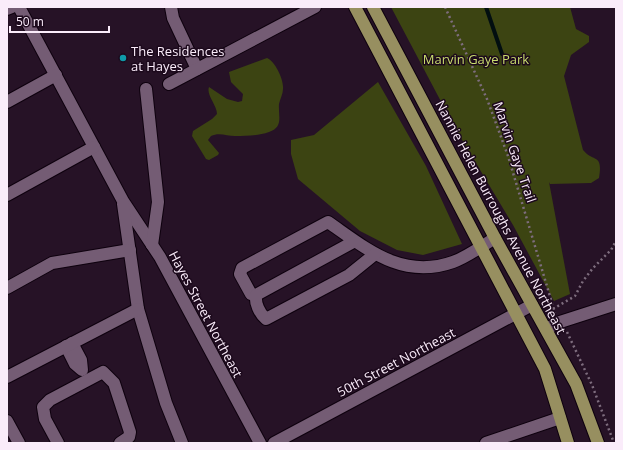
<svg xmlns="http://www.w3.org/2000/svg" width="623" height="450" font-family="'Open Sans',sans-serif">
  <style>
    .green { fill: #3c4412 }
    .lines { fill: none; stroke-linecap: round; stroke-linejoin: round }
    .stream { stroke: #020e10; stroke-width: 4 }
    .minor-casing { stroke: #0e010e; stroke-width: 14 }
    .major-casing { stroke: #0e010e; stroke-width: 14 }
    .path { stroke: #7e6d7e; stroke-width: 2.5; stroke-dasharray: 2 3; stroke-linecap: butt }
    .minor { stroke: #745c74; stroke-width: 12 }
    .major { stroke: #978f60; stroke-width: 12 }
    .culture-dot { fill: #0f9aa8; stroke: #1c091c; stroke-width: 1.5 }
    .labels { text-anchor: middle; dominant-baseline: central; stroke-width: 3; stroke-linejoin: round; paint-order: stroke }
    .poi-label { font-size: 13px; fill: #faecfa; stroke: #1c091c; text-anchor: start }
    .park-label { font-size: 13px; fill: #c9dc6e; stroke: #1c091c }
    .street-label { font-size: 13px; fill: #faecfa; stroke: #1c091c }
  </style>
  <rect width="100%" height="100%" fill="#261226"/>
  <g class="green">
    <path d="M391 7H570L576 29 589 36V42L571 55 564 76 583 150C594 163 603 153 599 178L591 183 550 184 549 182 570 294 554 301 513 225 455 128Z"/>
    <path d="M267 58C275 61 284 80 283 89 283 94 280 99 279 104 278 116 284 127 269 132 258 136 246 136 235 136 227 136 219 132 211 136L208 140 219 153 218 155 209 160 206 159 192 136 193 131 212 119 217 114C217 105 206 95 209 87L227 99 238 102 242 101 243 94 231 82 229 72Z"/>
    <path d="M378 82 426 166 462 244 423 255 397 250 360 231 298 179 291 154V140L314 135Z"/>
  </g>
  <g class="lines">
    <path class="stream" d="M486 7 502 54"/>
    <defs>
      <g id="minor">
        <path d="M19 7 123 201 160 257 260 443"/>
        <path d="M171 7 173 18 197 69"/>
        <path d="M7 9 12 7"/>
        <path d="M169 84 315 7"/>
        <path d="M146 89 158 202 152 245"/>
        <path d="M7 102 56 75"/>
        <path d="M7 195 94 147"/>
        <path d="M123 204 138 309 166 403 182 443"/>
        <path d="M355 241 256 295 251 294 240 274 242 268 328 222C367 249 402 280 453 262 467 257 482 246 495 238"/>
        <path d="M7 288 52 263 130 250"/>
        <path d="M256 295C255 303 259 313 266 319L349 275 375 254"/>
        <path d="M546 329 560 322 616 304"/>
        <path d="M66 346 75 364 82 370 81 360 72 343"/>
        <path d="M7 377 138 309"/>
        <path d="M7 421 19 443"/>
        <path d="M58 443 45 419 43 407 50 400 103 372 114 383 130 432 129 437 120 443"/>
        <path d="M274 443 532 305"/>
        <path d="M486 443 560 418"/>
      </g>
      <g id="major">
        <path d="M355 7 545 369 568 443"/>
        <path d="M373 7 495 238 576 384 598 443"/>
      </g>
    </defs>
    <use href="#minor" class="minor-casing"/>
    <use href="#major" class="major-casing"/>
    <g class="path">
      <path d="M445 7 487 99 508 156 555 313"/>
      <path d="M553 309 575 296 583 281 593 268 611 250 616 241"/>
      <path d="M567 332 592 385 614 443"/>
    </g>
    <use href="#minor" class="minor"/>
    <use href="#major" class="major"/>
  </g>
  <circle class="culture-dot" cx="123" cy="58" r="4"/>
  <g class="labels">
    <g class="poi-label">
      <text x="131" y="51">The Residences<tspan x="131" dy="15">at Hayes</tspan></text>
    </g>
    <g class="park-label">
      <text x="476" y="59">Marvin Gaye Park</text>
    </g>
    <g class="street-label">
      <text transform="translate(515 152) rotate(71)">Marvin Gaye Trail</text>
      <text transform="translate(501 217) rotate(62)">Nannie Helen Burroughs Avenue Northeast</text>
      <text transform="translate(206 314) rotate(62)">Hayes Street Northeast</text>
      <text transform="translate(396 362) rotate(-28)">50th Street Northeast</text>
    </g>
  </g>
  <rect width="623" height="450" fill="none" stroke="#faecfa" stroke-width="16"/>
  <path d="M10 26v6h99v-6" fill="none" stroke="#faecfa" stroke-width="2"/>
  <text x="16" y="26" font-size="12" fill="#faecfa" stroke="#1c091c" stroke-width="3" paint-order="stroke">50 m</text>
</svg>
